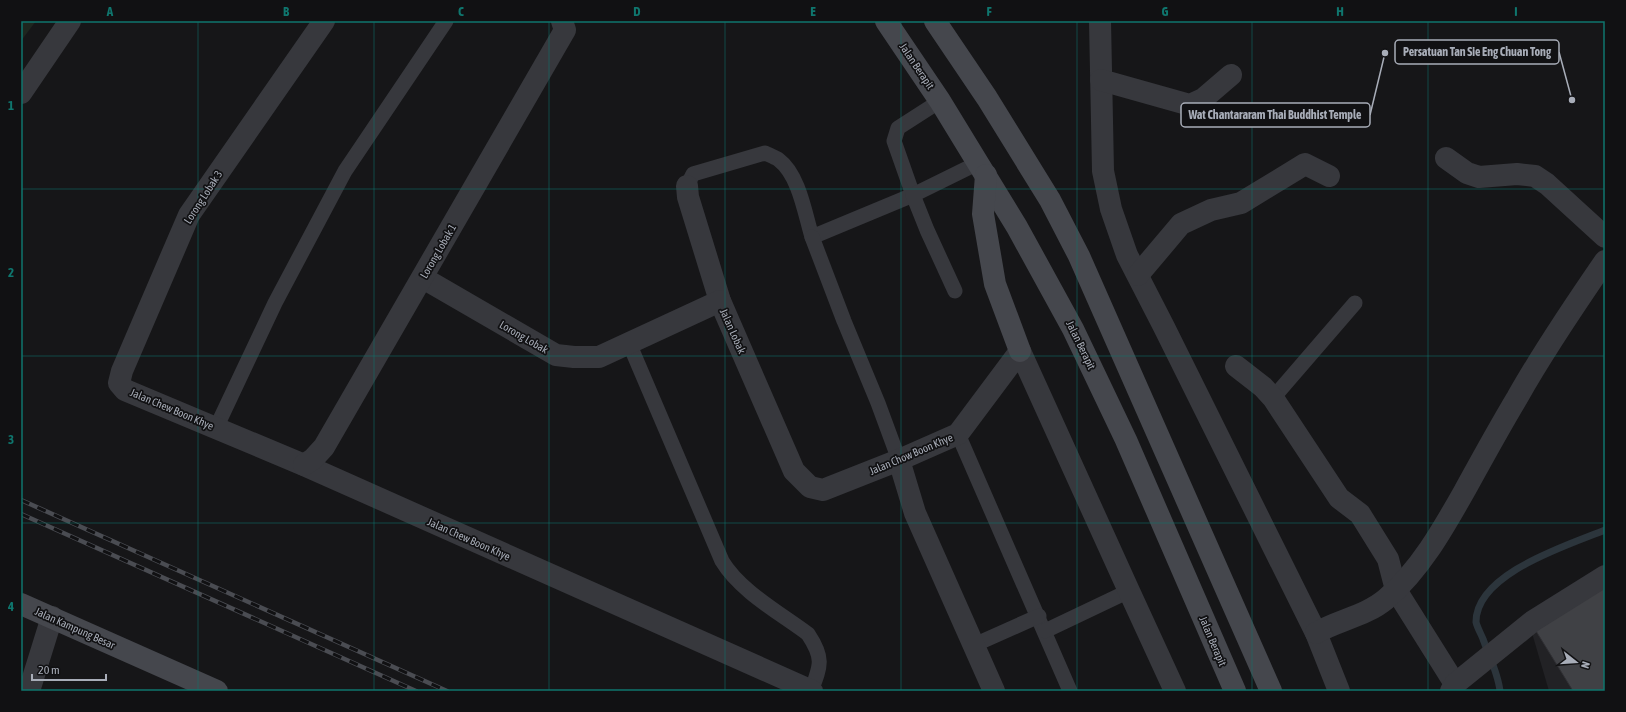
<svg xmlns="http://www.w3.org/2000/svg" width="1626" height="712" font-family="'Asap Condensed',sans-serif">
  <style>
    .built { fill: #222225 }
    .green { fill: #1e261f }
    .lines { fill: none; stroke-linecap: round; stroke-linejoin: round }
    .stream { stroke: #2c353c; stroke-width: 7 }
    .building { fill: #404145; stroke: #303034 }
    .lane { stroke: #37383d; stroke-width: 15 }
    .street { stroke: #37383d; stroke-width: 22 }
    .secondary { stroke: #45474d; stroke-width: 22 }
    .rail-casing { stroke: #4a4c52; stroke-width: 4.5 }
    .rail { stroke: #111113; stroke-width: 3; stroke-dasharray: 9; stroke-linecap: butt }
    .grid { fill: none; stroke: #0f766e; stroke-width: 1; stroke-opacity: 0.55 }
    .labels { text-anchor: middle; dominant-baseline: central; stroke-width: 3.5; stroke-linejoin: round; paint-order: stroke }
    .street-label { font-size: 11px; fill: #a8adb8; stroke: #111113 }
    .leader { fill: none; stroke: #a8adb8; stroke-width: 1.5 }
    .callout-dot { fill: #a8adb8; stroke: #111113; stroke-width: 1.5 }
    .callout { fill: #111113; stroke: #a8adb8; stroke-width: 1.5 }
    .callout-label { font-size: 12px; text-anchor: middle; font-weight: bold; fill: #a8adb8 }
    .neatline { fill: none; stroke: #0f766e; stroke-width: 1.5 }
    .grid-label { font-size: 13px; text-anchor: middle; font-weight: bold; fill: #0f766e }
  </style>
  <rect width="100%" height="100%" fill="#161618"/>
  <path class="built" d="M1605 587V691H1549L1532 633Z"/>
  <path class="green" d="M21 21H36L21 41Z"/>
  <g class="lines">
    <path class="stream" d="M1500 691C1498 673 1489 656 1483 639 1481 634 1477 627 1476 622 1476 573 1569 545 1605 530"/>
  </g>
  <path class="building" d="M1605 587V691H1573L1536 631Z"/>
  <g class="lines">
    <g class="lane">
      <path d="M687 186 693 174 765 153C769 155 775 157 779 160 799 175 805 214 812 237L913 195 894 141 898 128 940 101"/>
      <path d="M812 237 844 321 878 403 899 460"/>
      <path d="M955 291 927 230 913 195 978 163"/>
      <path d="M629 343 722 561C740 591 780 613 808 634 824 658 821 665 811 691"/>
      <path d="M1273 398 1355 303"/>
      <path d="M216 428 275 303 345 171 446 21"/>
      <path d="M958 434 1070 691"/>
      <path d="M1045 631 1129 591"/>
      <path d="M974 645 1039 616"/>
    </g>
    <g class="street">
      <path d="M324 21 189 215 122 371 119 383 125 390 304 465 812 691"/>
      <path d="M1100 21 1103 171 1111 209 1127 255 1164 327 1316 633 1339 691"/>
      <path d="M1101 80 1190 105 1203 99 1231 75"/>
      <path d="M21 93 70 21"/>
      <path d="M1446 158 1467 173 1479 177 1517 174 1535 176 1547 184 1605 237"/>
      <path d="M687 186 688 197 720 301 794 471 810 487 823 490 899 460 958 434 1020 351 1129 591 1175 691"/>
      <path d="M1138 275 1181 224 1211 210 1241 203 1305 164 1329 176"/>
      <path d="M423 278 556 355 574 357H599L720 301"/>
      <path d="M1236 366 1263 387 1273 398 1339 498 1360 514 1388 559 1396 590 1455 684"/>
      <path d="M899 460 915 513 994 691"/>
      <path d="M304 465 313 459 324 447 565 30 562 21"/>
      <path d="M1316 633C1338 620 1366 616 1386 599 1420 570 1443 529 1465 490 1482 459 1499 428 1517 398 1544 350 1574 306 1605 261"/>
      <path d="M29 691 52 617"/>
      <path d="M1451 691 1455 684 1533 621 1605 576"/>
    </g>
    <g class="secondary">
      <path d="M886 21 940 101 1017 227 1073 329 1126 440 1235 691"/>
      <path d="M935 21 987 98 1050 200 1079 256 1271 691"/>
      <path d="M986 175 983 214 995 284 1020 351"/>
      <path d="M21 604 217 691"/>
    </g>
    <defs>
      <g id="rail">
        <path d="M21 500 447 691"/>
        <path d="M21 514 416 691"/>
      </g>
    </defs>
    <use href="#rail" class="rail-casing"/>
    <use href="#rail" class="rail"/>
  </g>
  <path class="grid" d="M198 21V691M374 21V691M549 21V691M725 21V691M901 21V691M1077 21V691M1252 21V691M1428 21V691M21 189H1605M21 356H1605M21 523H1605"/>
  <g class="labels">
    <g class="street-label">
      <text transform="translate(917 66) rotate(56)">Jalan Berapit</text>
      <text transform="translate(203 197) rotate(-57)">Lorong Lobak 3</text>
      <text transform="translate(438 251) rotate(-60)">Lorong Lobak 1</text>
      <text transform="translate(733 331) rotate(66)">Jalan Lobak</text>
      <text transform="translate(524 337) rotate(30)">Lorong Lobak</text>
      <text transform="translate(1081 345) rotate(64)">Jalan Berapit</text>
      <text transform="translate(172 409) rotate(23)">Jalan Chew Boon Khye</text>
      <text transform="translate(911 454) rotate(-23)">Jalan Chow Boon Khye</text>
      <text transform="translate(469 539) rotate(24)">Jalan Chew Boon Khye</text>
      <text transform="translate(75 628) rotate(24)">Jalan Kampung Besar</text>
      <text transform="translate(1213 641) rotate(67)">Jalan Berapit</text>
    </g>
  </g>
  <path class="leader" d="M1572 100L1559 52M1385 53L1370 115"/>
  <g class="callout-dot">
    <circle cx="1572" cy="100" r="4"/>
    <circle cx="1385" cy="53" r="4"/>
  </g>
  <g class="callout">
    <rect x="1395" y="40" width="164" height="24" rx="4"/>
    <rect x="1181" y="103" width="189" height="24" rx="4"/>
  </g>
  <g class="callout-label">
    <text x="1477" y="56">Persatuan Tan Sie Eng Chuan Tong</text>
    <text x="1275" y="119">Wat Chantararam Thai Buddhist Temple</text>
  </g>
  <rect width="1626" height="712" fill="none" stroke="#111113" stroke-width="44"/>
  <g transform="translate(1576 662) rotate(107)" stroke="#111113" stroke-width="3" paint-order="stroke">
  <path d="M0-3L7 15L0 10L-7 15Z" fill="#a8adb8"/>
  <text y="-6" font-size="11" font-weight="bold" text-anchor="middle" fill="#a8adb8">N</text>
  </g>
  <path d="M32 674v6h74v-6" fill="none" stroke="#a8adb8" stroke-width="2"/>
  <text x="38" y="674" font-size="12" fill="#a8adb8" stroke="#111113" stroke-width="3" paint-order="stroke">20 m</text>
  <rect x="22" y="22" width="1582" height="668" class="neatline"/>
  <g class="grid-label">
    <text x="110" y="16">A</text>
    <text x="286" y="16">B</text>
    <text x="461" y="16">C</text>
    <text x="637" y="16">D</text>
    <text x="813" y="16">E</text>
    <text x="989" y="16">F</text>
    <text x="1165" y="16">G</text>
    <text x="1340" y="16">H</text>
    <text x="1516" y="16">I</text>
    <text x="11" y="110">1</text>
    <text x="11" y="277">2</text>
    <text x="11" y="444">3</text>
    <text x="11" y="611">4</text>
  </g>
</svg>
